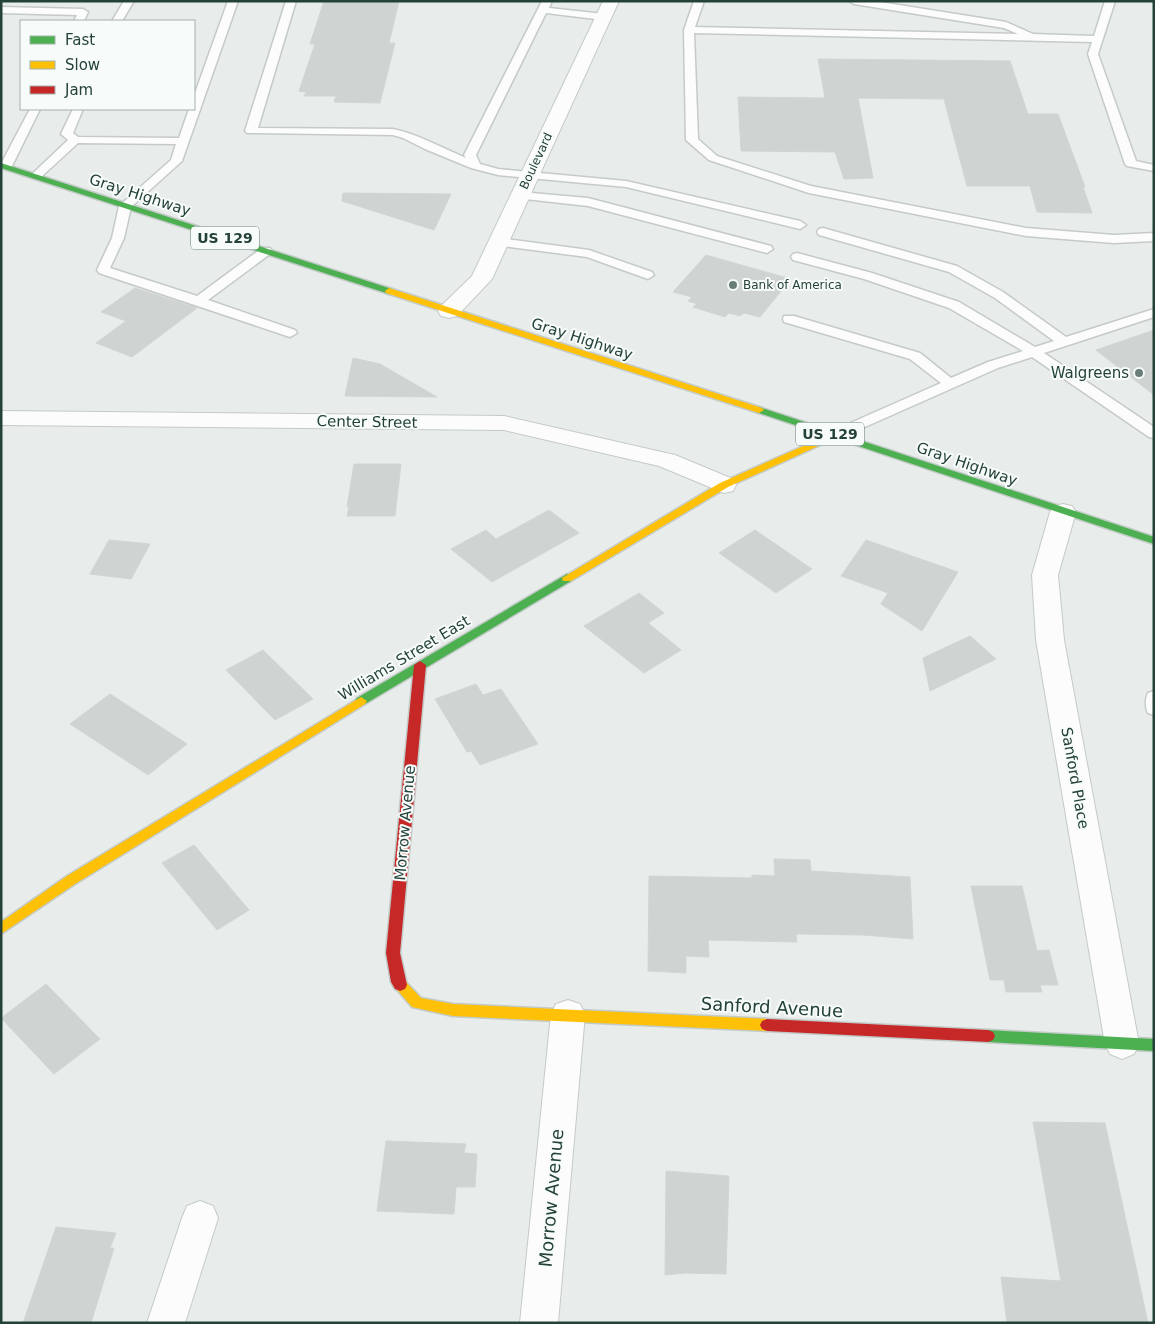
<svg xmlns="http://www.w3.org/2000/svg" width="1155" height="1324" font-family="'DejaVu Sans',sans-serif">
  <style>
    .building { fill: #cfd4d2; stroke: #d1d6d4 }
    .lines { fill: none; stroke-linecap: round; stroke-linejoin: round }
    .lane-casing { stroke: #c5cac8; stroke-width: 3 }
    .street-casing { stroke: #c5cac8; stroke-width: 2 }
    .fast-casing { stroke: #c3cbc8; stroke-width: 3 }
    .slow-casing { stroke: #c3cbc8; stroke-width: 3 }
    .jam-casing { stroke: #c3cbc8; stroke-width: 3 }
    .lane { fill: #fcfcfc; fill-rule: evenodd }
    .street { fill: #fcfcfc; fill-rule: evenodd }
    .fast { fill: #4caf50; fill-rule: evenodd }
    .slow { fill: #ffc107; fill-rule: evenodd }
    .jam { fill: #c62828; fill-rule: evenodd }
    .poi-dot { fill: #697e78; stroke: #f7fbf9; stroke-width: 2 }
    .labels { text-anchor: middle; dominant-baseline: central; stroke-width: 4; stroke-linejoin: round; paint-order: stroke }
    .far-street-label { font-size: 12px; fill: #24423a; stroke: #f7fbf9 }
    .far-poi-label { font-size: 12px; fill: #24423a; stroke: #f7fbf9; text-anchor: start }
    .shield { fill: #f7fbf9; stroke: #637a73; stroke-width: 1 }
    .shield-label { font-size: 14px; font-weight: bold; fill: #24423a }
    .street-label { font-size: 15px; fill: #24423a; stroke: #f7fbf9 }
    .poi-label { font-size: 15px; fill: #24423a; stroke: #f7fbf9; text-anchor: end }
    .near-street-label { font-size: 18px; fill: #24423a; stroke: #f7fbf9 }
  </style>
  <rect width="100%" height="100%" fill="#e8edeb"/>
  <g class="building">
    <path d="M324 1H399L389 43H395L380 103 334 102 336 96H304L306 92 299 91 315 44H310Z"/>
    <path d="M818 59 1010 61 1028 114H1058L1085 187H1083L1092 213 1037 212 1030 186H967L944 99 858 98 873 178 844 179 835 152 741 151 738 97 825 98Z"/>
    <path d="M343 193 451 194 434 230 342 201Z"/>
    <path d="M706 255 791 279 760 317 744 313 740 316 729 313 725 317 693 307 697 304 688 301 692 297 673 292Z"/>
    <path d="M135 288 197 308 132 357 96 343 126 321 101 312Z"/>
    <path d="M1154 330V395L1096 350Z"/>
    <path d="M353 358 380 364 437 397 345 396Z"/>
    <path d="M354 464H401L395 516H347L349 507H347Z"/>
    <path d="M549 510 579 533 492 582 451 549 486 530 496 539Z"/>
    <path d="M755 530 812 569 776 593 719 553Z"/>
    <path d="M109 540 150 544 131 579 90 574Z"/>
    <path d="M866 540 958 572 922 631 881 604 888 593 841 576Z"/>
    <path d="M639 593 664 613 648 623 681 650 644 673 584 626Z"/>
    <path d="M970 636 996 659 930 691 923 658Z"/>
    <path d="M263 650 313 699 275 720 226 670Z"/>
    <path d="M476 684 483 695 501 689 538 744 480 765 471 751 467 752 435 699Z"/>
    <path d="M110 694 187 744 148 775 70 724Z"/>
    <path d="M194 845 249 910 217 930 162 863Z"/>
    <path d="M774 859 810 860 811 871 910 877 913 939 863 935 796 934 797 942 708 940 709 957 686 956V973L648 971 649 876 752 878V875L775 876Z"/>
    <path d="M971 886H1022L1037 951 1049 950 1058 985H1040L1042 992H1006L1004 980H990Z"/>
    <path d="M46 984 100 1039 54 1074 1 1018Z"/>
    <path d="M1033 1122 1105 1123 1148 1323H1007L1001 1277 1061 1281Z"/>
    <path d="M386 1141 466 1144 464 1153 477 1154 475 1187H456L454 1214 377 1211Z"/>
    <path d="M666 1171 729 1176 726 1274 685 1273 665 1275Z"/>
    <path d="M56 1227 116 1233 110 1248H114L91 1323H23Z"/>
  </g>
  <g class="lines">
    <defs>
      <g id="lane">
        <path d="M124 1H134L122 21H112Z"/>
        <path d="M228 1H238L182 161 131 207 124 238 110 268 197 296 262 248H270L272 251 270 254 208 300 295 330 297 333 290 337 99 273 97 270 112 238 119 206 171 160 176 144 78 143 40 178H32L30 176 68 140 61 134 73 109H83L73 133 78 137 179 138 189 109H194V96Z"/>
        <path d="M286 1H296L258 128 393 129C418 134 442 148 466 158L464 155 542 1H552L549 8 604 14 609 17 604 20 546 13 476 155 480 164 498 169 626 181 800 221 806 225 800 229 626 187 498 175 471 168 425 149 403 138 393 135 247 133 245 131Z"/>
        <path d="M694 1H704L695 27 1018 34 1004 28 854 4 849 1H874L1006 22 1033 34 1094 36 1105 1H1115L1098 54 1136 161 1154 165V171L1127 166 1125 164 1088 54 1092 42 694 33 698 139 717 156 811 186 1026 228 1114 235 1154 233V241L1114 243 1026 236 809 193 709 160 686 140 684 30Z"/>
        <path d="M1 7 83 9 88 12 84 21H74L77 15 1 13Z"/>
        <path d="M30 109H40L12 166 10 168H2L1 164Z"/>
        <path d="M520 192 588 198 771 246 773 249 767 253 588 206 516 198 514 196 516 194Z"/>
        <path d="M823 228 957 266 1003 292 1066 337 1154 309V317L1044 353 1154 427V438L1149 437 1032 357 998 368 840 438H830L828 435 830 432 941 383 910 359 784 322 783 319 784 316H794L920 353 951 378 988 362 1023 351 949 308 864 279 793 260 791 257 793 254 797 253 872 273 959 302 1035 347 1054 341 995 298 949 272 819 235 817 232 819 229Z"/>
        <path d="M498 238 589 250 652 272 654 275 648 279 587 257 494 245 492 242Z"/>
        <path d="M1154 691V715L1148 713C1145 707 1145 699 1148 693Z"/>
      </g>
      <g id="street">
        <path d="M603 1H619L492 279 457 316 449 318 441 316 438 311 441 306 472 276Z"/>
        <path d="M1 411 504 416 675 455 733 479 736 485 733 491 724 493 659 466 504 430 1 425Z"/>
        <path d="M1063 504 1072 506 1076 512 1058 575 1064 640 1139 1044 1134 1054 1122 1059 1110 1054 1105 1044 1036 640 1032 575 1050 512 1054 506Z"/>
        <path d="M568 1000 580 1004 585 1014 558 1323H520L551 1014 556 1004Z"/>
        <path d="M200 1201 213 1206 218 1218 185 1323H147L182 1218 187 1206Z"/>
      </g>
      <g id="fast">
        <path d="M1 163 392 289 393 291 389 294 386 293 1 168Z"/>
        <path d="M759 407 1154 537V544L756 412 754 410Z"/>
        <path d="M567 574 571 575 572 578 571 581 365 704H357L355 701 357 698Z"/>
        <path d="M988 1030 1154 1039V1051L988 1042 983 1040 981 1036 983 1032Z"/>
      </g>
      <g id="slow">
        <path d="M389 288 762 408 764 410 759 413 756 412 386 293 385 291Z"/>
        <path d="M835 432 840 435 838 437 728 487 571 581H563L562 578 720 483Z"/>
        <path d="M361 697 367 701 365 704 75 884 1 934V922L67 876Z"/>
        <path d="M400 979 405 981 421 998 453 1004 767 1019 772 1021 774 1025 772 1029 767 1031 453 1016 412 1007 393 985 395 981Z"/>
      </g>
      <g id="jam">
        <path d="M420 661 426 665 400 953 407 985 405 989 400 991 395 989 391 982 386 953 414 665Z"/>
        <path d="M767 1019 988 1030 993 1032 995 1036 993 1040 988 1042 767 1031 762 1029 760 1025 762 1021Z"/>
      </g>
    </defs>
    <use href="#lane" class="lane-casing"/>
    <use href="#street" class="street-casing"/>
    <use href="#fast" class="fast-casing"/>
    <use href="#slow" class="slow-casing"/>
    <use href="#jam" class="jam-casing"/>
    <use href="#lane" class="lane"/>
    <use href="#street" class="street"/>
    <use href="#fast" class="fast"/>
    <use href="#slow" class="slow"/>
    <use href="#jam" class="jam"/>
  </g>
  <g class="poi-dot">
    <circle cx="733" cy="285" r="5"/>
    <circle cx="1139" cy="373" r="5"/>
  </g>
  <g class="labels">
    <g class="far-street-label">
      <text transform="translate(536 161) rotate(-65)">Boulevard</text>
    </g>
    <g class="far-poi-label">
      <text x="743" y="285">Bank of America</text>
    </g>
    <g class="shield">
      <rect x="191" y="226.5" width="68" height="23" rx="4"/>
      <rect x="796" y="422.5" width="68" height="23" rx="4"/>
    </g>
    <g class="shield-label">
      <text x="225" y="238">US 129</text>
      <text x="830" y="434">US 129</text>
    </g>
    <g class="street-label">
      <text transform="translate(140 195) rotate(18)">Gray Highway</text>
      <text transform="translate(582 339) rotate(18)">Gray Highway</text>
      <text transform="translate(367 422) rotate(1)">Center Street</text>
      <text transform="translate(967 464) rotate(19)">Gray Highway</text>
      <text transform="translate(404 658) rotate(-31)">Williams Street East</text>
      <text transform="translate(1075 778) rotate(80)">Sanford Place</text>
      <text transform="translate(405 823) rotate(-85)">Morrow Avenue</text>
    </g>
    <g class="poi-label">
      <text x="1129" y="373">Walgreens</text>
    </g>
    <g class="near-street-label">
      <text transform="translate(772 1007) rotate(3)">Sanford Avenue</text>
      <text transform="translate(551 1198) rotate(-85)">Morrow Avenue</text>
    </g>
  </g>
  <rect width="1155" height="1324" fill="none" stroke="#24423a" stroke-width="5"/>
  <rect x="20" y="20" width="175" height="90" fill="#f7fbf9" stroke="#a3b1ad"/>
  <rect x="30" y="36" width="25" height="8" fill="#4caf50" stroke="#a3b1ad"/>
  <text x="65" y="45" font-size="15" fill="#24423a">Fast</text>
  <rect x="30" y="61" width="25" height="8" fill="#ffc107" stroke="#a3b1ad"/>
  <text x="65" y="70" font-size="15" fill="#24423a">Slow</text>
  <rect x="30" y="86" width="25" height="8" fill="#c62828" stroke="#a3b1ad"/>
  <text x="65" y="95" font-size="15" fill="#24423a">Jam</text>
</svg>
